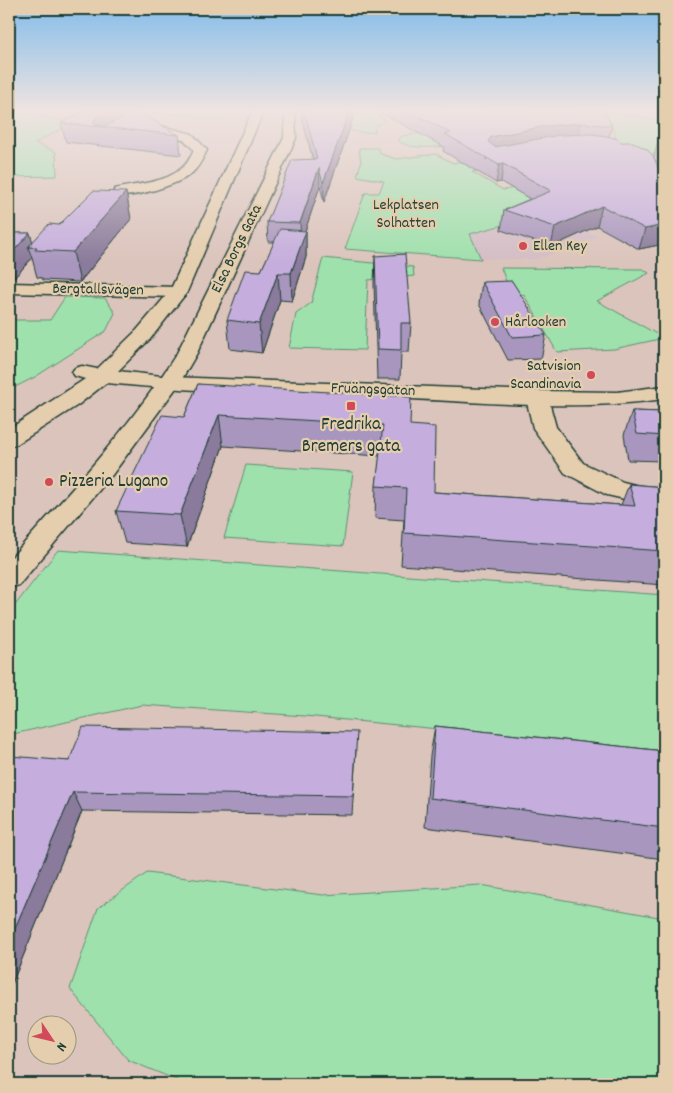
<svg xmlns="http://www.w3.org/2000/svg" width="673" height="1093" font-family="Dekko,sans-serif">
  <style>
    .built { fill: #d4bdc6 }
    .green { fill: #9ee1ac; stroke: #5e8f70 }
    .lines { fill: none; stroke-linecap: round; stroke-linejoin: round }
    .street-casing { stroke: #1f3d34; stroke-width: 3 }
    .secondary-casing { stroke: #1f3d34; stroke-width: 3 }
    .street { fill: #e5ceae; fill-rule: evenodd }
    .secondary { fill: #e5ceae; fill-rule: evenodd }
    .wall { fill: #a996be; stroke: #1f3d34 }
    .shaded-wall { fill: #8a7a9b; stroke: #1f3d34 }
    .building { fill: #c5aedd; stroke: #1f3d34 }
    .poi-dot { fill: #d1495b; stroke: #e5ceae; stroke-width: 2 }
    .labels { text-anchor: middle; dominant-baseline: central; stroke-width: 4.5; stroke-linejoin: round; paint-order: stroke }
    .far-park-label { font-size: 16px; fill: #25453a; stroke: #e5ceae }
    .far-poi-label { font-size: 16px; fill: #1f3d34; stroke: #e5ceae; text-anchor: start }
    .far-street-label { font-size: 16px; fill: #1f3d34; stroke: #e5ceae }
    .poi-label { font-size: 19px; fill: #1f3d34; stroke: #e5ceae }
  </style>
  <rect width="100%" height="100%" fill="#dbc4bc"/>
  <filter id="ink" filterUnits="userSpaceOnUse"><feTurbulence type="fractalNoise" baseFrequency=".02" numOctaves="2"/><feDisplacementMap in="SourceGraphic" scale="10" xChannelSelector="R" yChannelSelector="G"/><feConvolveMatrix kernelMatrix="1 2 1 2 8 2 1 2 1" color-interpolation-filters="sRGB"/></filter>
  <g filter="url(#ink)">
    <path class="built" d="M521 220 572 223 597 237 538 259H481L477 255 470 234Z"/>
    <g class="green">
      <path d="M9 110 73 123 35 143 56 152 57 176 9 177Z"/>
      <path d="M139 110H231L223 120Z"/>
      <path d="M341 110H369L386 120 375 127V132L363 133 349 130Z"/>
      <path d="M565 110H597L664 121V154H647L616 144 614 129 595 124Z"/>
      <path d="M472 125 500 138C480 141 411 156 398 140L402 136Z"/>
      <path d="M359 148H378L381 154 396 159 436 154 453 163 477 158 493 168 472 172 503 190 543 184 521 220 470 234 481 259 345 249 365 193H379L384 181 357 176 361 163Z"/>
      <path d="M323 258 413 267 414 276 368 280 365 350 289 348 296 314 311 303Z"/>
      <path d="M501 268 643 269 649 273 597 301 664 338 614 349 557 352 524 295 509 289Z"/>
      <path d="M65 297 105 298 115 313 106 331 35 377 9 390V320H50Z"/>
      <path d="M246 465 353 472 343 546 224 538Z"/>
      <path d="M58 550 664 595V751L305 716 142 705 13 734 9 742V613Z"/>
      <path d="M147 873 323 895 481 885 664 918V1084H186L128 1060 70 989 98 908Z"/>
    </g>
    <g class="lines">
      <defs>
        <g id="street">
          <path d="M111 110H125L143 121 192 134 207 150C203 158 199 167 192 173 179 185 132 199 115 195L113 192 115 189C137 183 165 184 183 167 188 163 191 156 194 150L184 140 135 125Z"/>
          <path d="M285 110H295L296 138 197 353 179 384 112 475 19 585 9 588V560C69 493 129 429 177 353L284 138Z"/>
          <path d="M9 283 178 287 184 288 187 292 184 296 178 297 9 293Z"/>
          <path d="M537 391 545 393 548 398 556 427 583 463 623 482 664 492V508L607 495 565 473 533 428 526 398 529 393Z"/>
        </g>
        <path id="secondary" d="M253 110H264L187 292 151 338 118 371 170 377 537 391 617 392 664 386V399C581 411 496 403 412 399 310 395 208 393 106 383L78 405 17 444 9 446V429L85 379 75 376 72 372 75 368 82 366 97 369 137 330 170 291Z"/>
      </defs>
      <use href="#street" class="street-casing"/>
      <use href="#secondary" class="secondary-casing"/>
      <use href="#street" class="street"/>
      <use href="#secondary" class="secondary"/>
    </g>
    <g class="wall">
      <path d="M125 110 126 116 179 135 181 155 66 142 61 123Z"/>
      <path d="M300 110H356L324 202 320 186 305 231H306V257L292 301 280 300 262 353 230 349 227 320 261 271 275 242H268L267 222 313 160Z"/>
      <path d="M376 110H604L612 126 609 137 620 142 654 157 658 141H664V171L661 165 654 159 663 179 664 180V244L639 249 597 226 551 247 501 230 504 210 530 199 501 182 496 183 443 151 444 147Z"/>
      <path d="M126 192 131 219 80 282 43 280 42 278 37 277 32 258 15 277H9V233H30L33 243 59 225Z"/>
      <path d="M375 256 411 323 409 352H401L400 379H377L374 283Z"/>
      <path d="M482 282 546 335 541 359 508 360 479 304Z"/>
      <path d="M198 384 410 425 434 492 621 505 629 484 664 487V585L401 565 404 520 375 518 376 486 380 456 223 446 187 547 125 543 116 511 184 417Z"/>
      <path d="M632 411 664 412V461L628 460 624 435Z"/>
      <path d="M435 726 664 751V859L425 827 430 756Z"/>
      <path d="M356 751 352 815 82 811 9 991V761H69Z"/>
    </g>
    <g class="shaded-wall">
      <path d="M111 110H125L127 123 116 128 95 126 94 121 96 117Z"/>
      <path d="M350 110H356L324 202 323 183Z"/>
      <path d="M581 123 578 139 489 154 486 160 488 142 491 137 546 126Z"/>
      <path d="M503 164 501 182 496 183 499 165Z"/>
      <path d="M319 168 320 186 301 243 300 223Z"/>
      <path d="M126 192 131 219 80 282 73 252Z"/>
      <path d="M602 206 597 226 551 247 555 227Z"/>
      <path d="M664 225V244L639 249 645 229Z"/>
      <path d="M306 231V257L292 301 291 273Z"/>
      <path d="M30 233 34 247H28L32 258 15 277 9 256Z"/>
      <path d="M278 273 280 300 262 353 259 324Z"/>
      <path d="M219 415 223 446 187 547 180 515Z"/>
      <path d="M73 792 82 811 9 991V942Z"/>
    </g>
    <g class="building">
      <path d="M86 110H111L96 117 94 121 96 126H106L136 111 179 135 61 123Z"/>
      <path d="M304 110H350L323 183 319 168 300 223 267 222 292 160 317 159Z"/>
      <path d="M406 110H604L612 126 581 123 546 126 491 137 488 142 495 147 560 135 592 134 607 136 618 139 620 142H633L648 150 653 156 663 179 664 180V225L645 229 602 206 555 227 504 210 551 191 503 164 499 165 445 134 451 133Z"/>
      <path d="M658 141H664V146Z"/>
      <path d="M93 191 126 192 73 252 35 250 37 247H28L49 224 59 225Z"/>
      <path d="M280 229 306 231 291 273H278L259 324 227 320 245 270 261 271Z"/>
      <path d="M9 233H30L9 256Z"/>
      <path d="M405 254 411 323H401V350L378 349 375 256Z"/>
      <path d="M512 281 546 335 512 337 482 282Z"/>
      <path d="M198 384 411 397 410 425 435 427 434 492 635 506 629 484 664 487V551L404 533 406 488 376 486 383 425 219 415 180 515 116 511 162 415 184 417Z"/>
      <path d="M632 411 664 412V436L637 434Z"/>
      <path d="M435 726 664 751V828L430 798Z"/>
      <path d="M83 727 357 732 353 796 73 792 9 942V761L11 756 69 761Z"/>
      <path d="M9 1080 20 1084H9Z"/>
    </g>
  </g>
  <linearGradient id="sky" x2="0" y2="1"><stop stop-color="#83bcea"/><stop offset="0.42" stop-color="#efe4e1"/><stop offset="1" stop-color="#efe4e1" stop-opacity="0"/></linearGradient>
  <rect width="673" height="263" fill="url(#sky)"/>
  <g class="poi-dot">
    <circle cx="523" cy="246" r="5"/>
    <circle cx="495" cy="322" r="5"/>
    <circle cx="591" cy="375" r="5"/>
    <rect x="346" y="401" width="10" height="10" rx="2.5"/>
    <circle cx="49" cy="482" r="5"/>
  </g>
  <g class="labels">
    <g class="far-park-label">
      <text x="406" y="205">Lekplatsen<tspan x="406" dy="18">Solhatten</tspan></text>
    </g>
    <g class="far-poi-label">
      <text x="533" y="246">Ellen Key</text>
      <text x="505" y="322">Hårlooken</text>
      <text x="581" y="366" text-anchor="end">Satvision<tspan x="581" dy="18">Scandinavia</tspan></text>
    </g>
    <g class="far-street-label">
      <text transform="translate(237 249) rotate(-64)">Elsa Borgs Gata</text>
      <text transform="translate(98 290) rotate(1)">Bergtallsvägen</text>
      <text transform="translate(373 390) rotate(2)">Fruängsgatan</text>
    </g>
    <g class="poi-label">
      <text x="351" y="425">Fredrika<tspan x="351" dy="22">Bremers gata</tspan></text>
      <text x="59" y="482" text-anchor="start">Pizzeria Lugano</text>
    </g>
  </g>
  <rect width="673" height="1093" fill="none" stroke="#e5ceae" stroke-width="30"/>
  <rect x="15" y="15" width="643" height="1063" fill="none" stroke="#1f3d34" stroke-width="2" filter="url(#ink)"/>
  <g transform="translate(52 1040) rotate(125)"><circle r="24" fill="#e5ceae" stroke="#96947d"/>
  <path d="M0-4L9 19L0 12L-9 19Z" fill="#d1495b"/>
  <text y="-8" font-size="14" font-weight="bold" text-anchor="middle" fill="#1f3d34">N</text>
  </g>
</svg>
